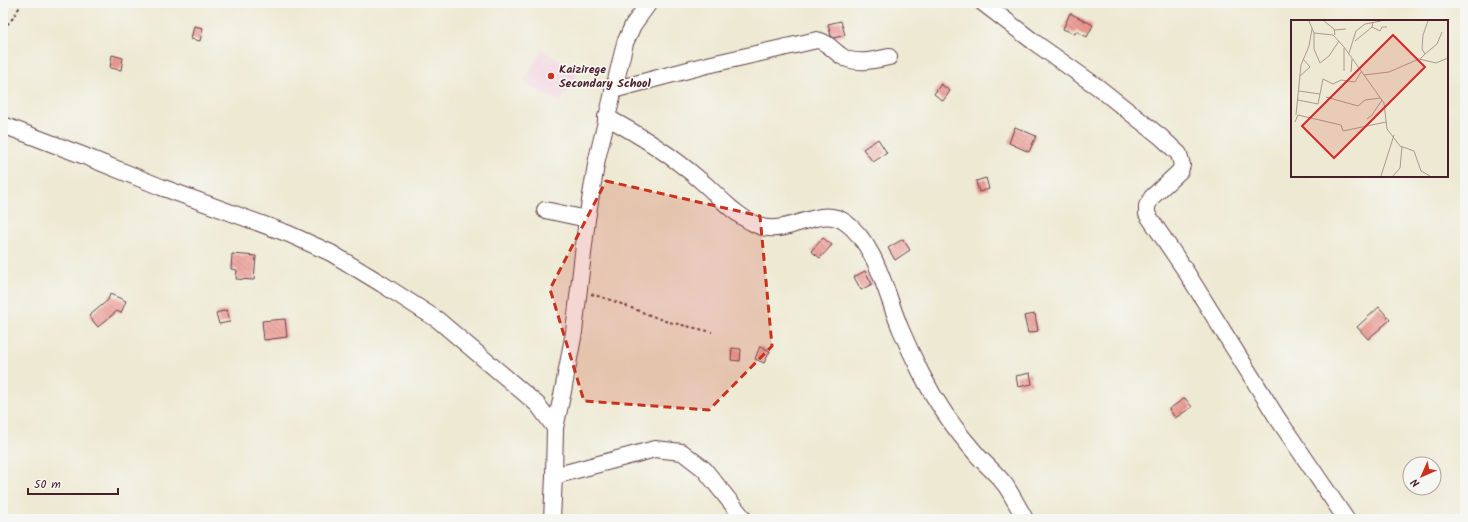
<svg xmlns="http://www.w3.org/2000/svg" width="1468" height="522" font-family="Kalam,sans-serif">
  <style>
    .built { fill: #f3cfdf }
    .building { fill: url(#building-back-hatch) }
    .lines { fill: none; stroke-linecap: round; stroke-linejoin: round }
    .minor-casing { stroke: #623d44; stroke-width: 18 }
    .path { stroke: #623d44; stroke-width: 2; stroke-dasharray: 3 3; stroke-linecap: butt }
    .minor { stroke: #fff; stroke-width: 16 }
    .marked { fill: #c8321e; fill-opacity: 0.2; stroke: #c8321e; stroke-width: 3; stroke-dasharray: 8 5; stroke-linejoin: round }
    .poi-dot { fill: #c8321e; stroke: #f6f6f2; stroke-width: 1.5 }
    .labels { text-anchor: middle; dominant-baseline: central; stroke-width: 3.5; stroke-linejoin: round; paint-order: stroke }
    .poi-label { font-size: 12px; font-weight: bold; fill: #4a1f2b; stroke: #f6f6f2; text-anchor: start }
    .inset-road { fill: none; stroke: #ac988f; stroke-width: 1 }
    .view { fill: #d62828; fill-opacity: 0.15; stroke: #d62828; stroke-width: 2 }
    .inset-edge { fill: none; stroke: #4a1f2b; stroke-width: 2 }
  </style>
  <defs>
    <pattern id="building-back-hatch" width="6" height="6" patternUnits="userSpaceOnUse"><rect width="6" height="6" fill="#ed9893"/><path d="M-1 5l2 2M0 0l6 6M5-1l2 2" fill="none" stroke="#c27b78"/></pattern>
  </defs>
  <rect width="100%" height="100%" fill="#f6f6f2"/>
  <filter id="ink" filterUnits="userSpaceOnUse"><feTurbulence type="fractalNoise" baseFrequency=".025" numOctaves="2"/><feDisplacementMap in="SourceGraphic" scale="8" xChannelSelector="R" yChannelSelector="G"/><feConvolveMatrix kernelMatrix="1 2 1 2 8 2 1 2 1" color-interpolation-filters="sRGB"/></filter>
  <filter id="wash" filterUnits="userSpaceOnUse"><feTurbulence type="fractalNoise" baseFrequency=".012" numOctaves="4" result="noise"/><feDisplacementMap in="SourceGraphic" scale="16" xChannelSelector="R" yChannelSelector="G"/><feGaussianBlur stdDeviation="0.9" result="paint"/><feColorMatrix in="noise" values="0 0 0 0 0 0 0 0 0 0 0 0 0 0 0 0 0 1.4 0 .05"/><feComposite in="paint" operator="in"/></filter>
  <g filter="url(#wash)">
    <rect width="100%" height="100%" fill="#ede9d2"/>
    <path class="built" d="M542 50 578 71 560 103 524 82Z"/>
    <g id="blocks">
      <g class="building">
        <path d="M1070 13 1093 25 1087 37 1076 31 1075 34 1063 29Z"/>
        <path d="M841 21 845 35 834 38 831 36 828 24Z"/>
        <path d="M194 26 203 28 200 41 191 39Z"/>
        <path d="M112 55 123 58 121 70 110 68Z"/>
        <path d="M941 84 950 91 943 101 934 94Z"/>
        <path d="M1015 127 1036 136 1029 152 1009 143Z"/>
        <path d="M878 139 887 153 873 162 863 149Z"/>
        <path d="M986 178 989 189 979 192 976 181Z"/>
        <path d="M823 238 832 245 820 258 811 251Z"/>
        <path d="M903 239 910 250 895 260 888 248Z"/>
        <path d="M232 254 256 256 254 280 236 279 237 270 231 269Z"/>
        <path d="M865 271 872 284 861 290 854 277Z"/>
        <path d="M110 294 126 301 121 313 117 311 98 327 89 316 108 300Z"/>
        <path d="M1379 307 1390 320 1368 339 1357 327Z"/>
        <path d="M227 310 230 322 219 324 216 313Z"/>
        <path d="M1035 314 1038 331 1028 333 1024 316Z"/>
        <path d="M285 319 287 337 264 340 262 321Z"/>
        <path d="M760 346 770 351 764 363 755 359Z"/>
        <path d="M732 348 741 349 740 361 731 360Z"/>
        <path d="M1030 373 1032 384 1018 387 1016 376Z"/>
        <path d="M1185 398 1192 407 1175 418 1169 409Z"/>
      </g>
    </g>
  </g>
  <g filter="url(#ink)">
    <use href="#blocks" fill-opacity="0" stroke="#623d44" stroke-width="1"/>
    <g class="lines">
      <defs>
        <g id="minor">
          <path d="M983 3 1034 42 1099 88 1161 137 1179 154 1182 165 1180 171 1152 197 1147 206V214L1185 270 1276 416 1346 519"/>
          <path d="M613 90 703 66 817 40C828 42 834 52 843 57 857 65 875 60 889 57"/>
          <path d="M606 117C640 135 671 155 700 180 717 194 731 212 751 222 756 225 763 228 769 228 794 231 821 206 845 222 877 245 886 295 901 330 907 344 914 359 921 373 936 403 956 431 978 456 987 466 998 475 1006 486 1013 497 1019 508 1025 519"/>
          <path d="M3 125 82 155 161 187 289 234 331 253 382 284 438 320 517 387 538 405 555 428"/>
          <path d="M545 210 587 219"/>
          <path d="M554 476 655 449 682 452 704 469 744 519"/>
          <path d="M552 519 554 476 555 428 563 391 574 332 587 219 597 159 625 43 633 25 649 3"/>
        </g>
      </defs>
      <use href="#minor" class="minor-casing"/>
      <g class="path">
        <path d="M3 29 13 18 22 3"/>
        <path d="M591 294 611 300 665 321 712 332"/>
      </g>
      <use href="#minor" class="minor"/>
    </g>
  </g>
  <path class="marked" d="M606 181 760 216 772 346 709 410 584 401 550 289Z"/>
  <circle class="poi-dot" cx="551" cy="76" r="4"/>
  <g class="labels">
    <g class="poi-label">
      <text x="559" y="69">Kaizirege<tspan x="559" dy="14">Secondary School</tspan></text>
    </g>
  </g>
  <g transform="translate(1291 20)">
    <rect width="157" height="157" fill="#ede9d2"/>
    <path class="inset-road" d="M18 1 23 13 42 15 53 27 93 83 96 109 109 126 123 131 130 151 139 156M33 1 43 9 44 15M81 7 89 11 91 7H96M43 10 55 9M23 13V29L29 43 38 36 48 21M64 21 81 7 82 2M53 28V51M58 33 65 11 74 4 90 1M134 34 146 24 151 12M129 39 134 34 131 29 132 15 137 1M60 52 61 39M73 55 98 52 128 39 145 43 157 38M9 56 19 47 12 39M8 71 29 74M35 77 67 86 74 80 89 78M7 80 27 84 32 59 42 64 50 60 64 62 70 52M5 95 10 45 18 26 21 9M76 99 81 95 91 80M4 102 7 95 50 105 52 111 95 102M90 156 103 115M102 156 109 148 111 127"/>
    <path class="view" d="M102 15 134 47 43 138 11 106Z"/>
    <rect width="157" height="157" class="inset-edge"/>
  </g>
  <rect width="1468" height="522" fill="none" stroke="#f6f6f2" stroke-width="16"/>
  <g transform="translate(1422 476) rotate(225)"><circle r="19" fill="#f6f6f2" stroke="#b1a0a2"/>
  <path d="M0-3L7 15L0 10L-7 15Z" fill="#c8321e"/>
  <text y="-6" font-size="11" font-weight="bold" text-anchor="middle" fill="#4a1f2b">N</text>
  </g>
  <path d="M28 488v6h90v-6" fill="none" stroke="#4a1f2b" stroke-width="2"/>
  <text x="34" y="488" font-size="12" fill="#4a1f2b" stroke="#f6f6f2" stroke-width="3" paint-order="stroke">50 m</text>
</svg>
